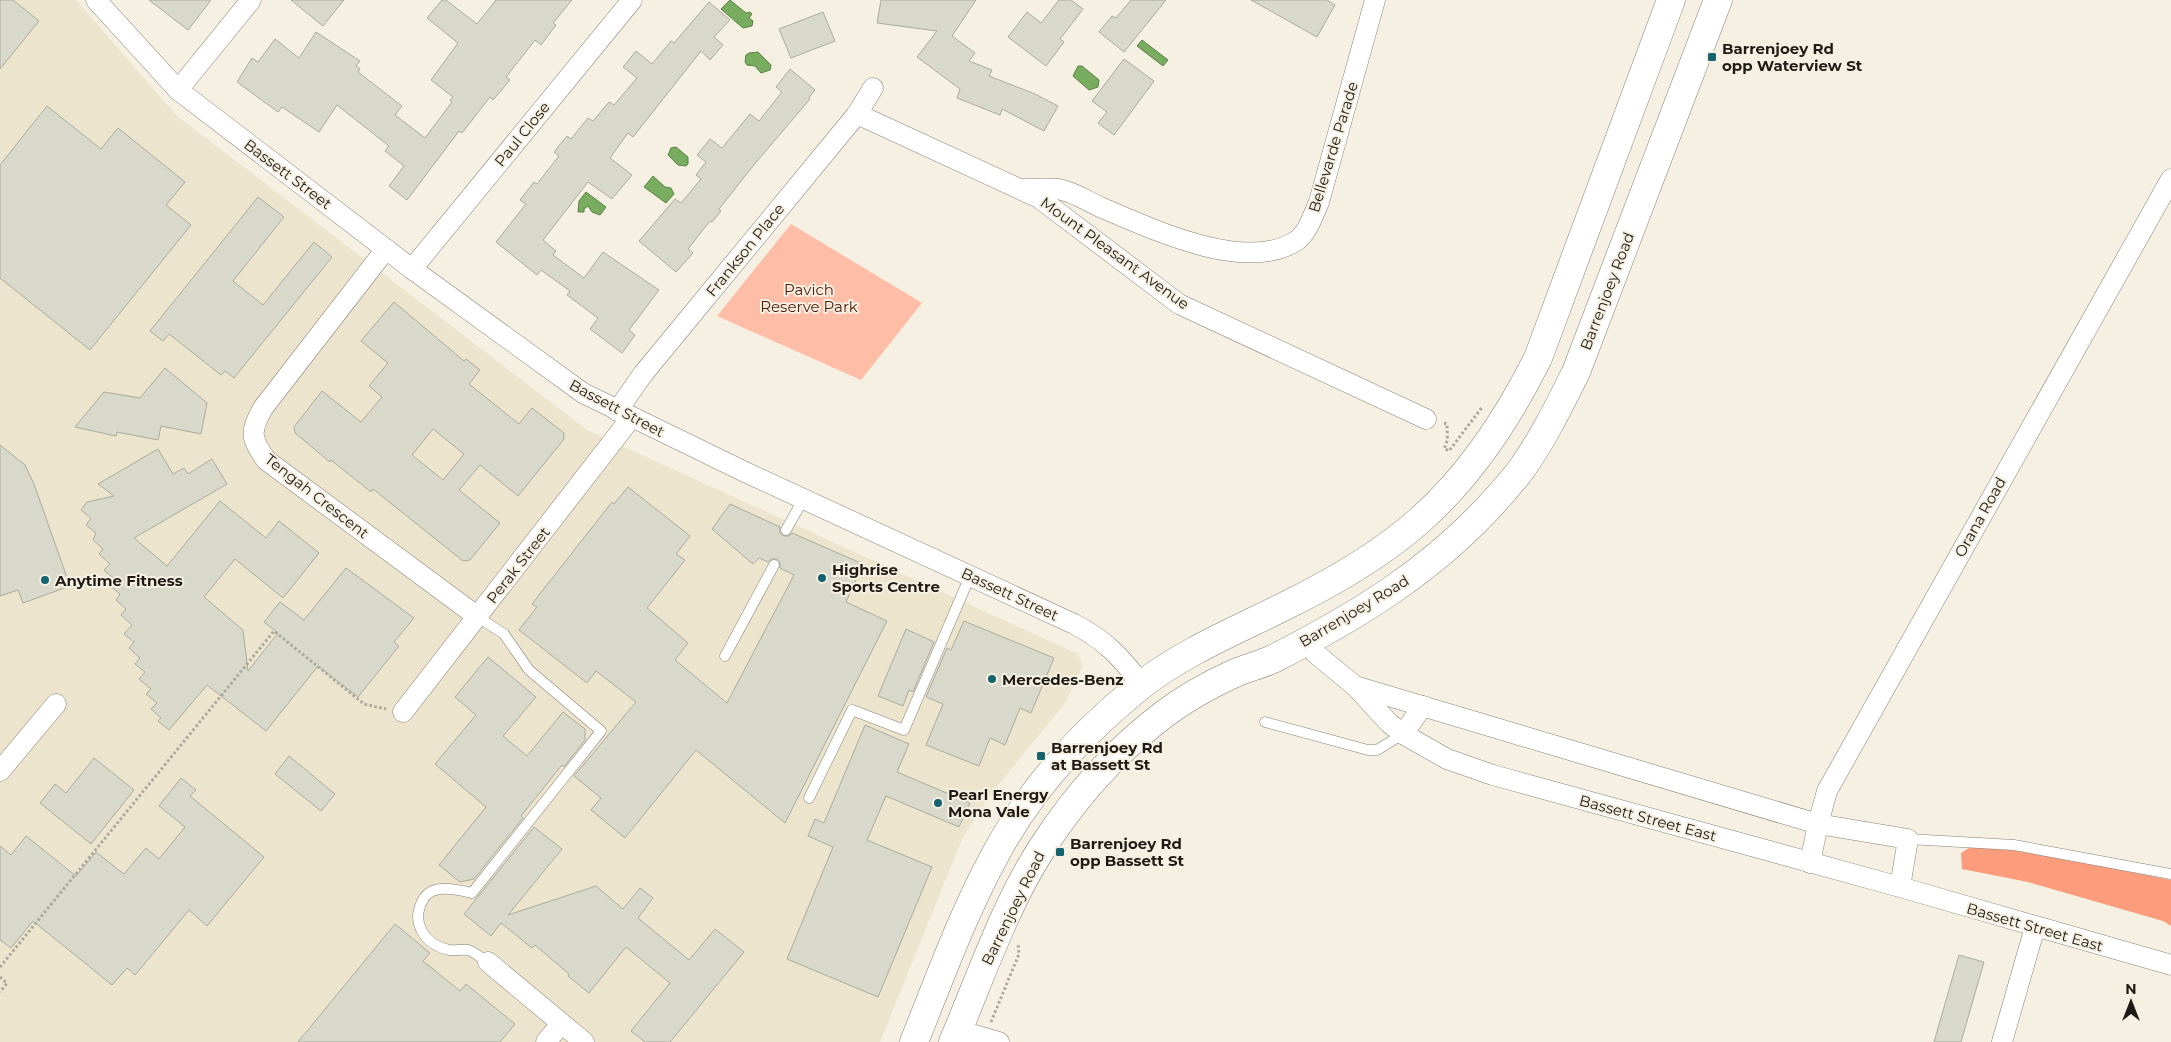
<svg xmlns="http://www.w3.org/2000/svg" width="2171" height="1042" font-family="Montserrat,sans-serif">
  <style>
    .built { fill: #ede4ce }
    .green { fill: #fdbda7 }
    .forest { fill: #fb9d7d }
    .water { fill: #78ac5e; stroke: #5d8048 }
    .building { fill: #d8d9cb; stroke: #a9ab9c; fill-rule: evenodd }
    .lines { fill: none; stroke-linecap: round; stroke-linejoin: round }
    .lane-casing { stroke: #878175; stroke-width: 11 }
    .street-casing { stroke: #878175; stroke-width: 21 }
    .primary-casing { stroke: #878175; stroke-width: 29 }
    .path { stroke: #aca79c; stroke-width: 3; stroke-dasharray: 2.5 2.5; stroke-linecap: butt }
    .lane { stroke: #fff; stroke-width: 10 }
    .street { stroke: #fff; stroke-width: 20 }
    .primary { stroke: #fff; stroke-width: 28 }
    .poi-dot { fill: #15636c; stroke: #f6f0e2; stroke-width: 2 }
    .labels { text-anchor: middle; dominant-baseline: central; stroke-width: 4; stroke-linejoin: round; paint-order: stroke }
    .poi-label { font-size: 15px; font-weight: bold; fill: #1e1b16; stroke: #f6f0e2; text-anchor: start }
    .street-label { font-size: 15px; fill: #1e1b16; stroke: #f6f0e2 }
    .park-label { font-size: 15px; fill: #511802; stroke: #f6f0e2 }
  </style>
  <rect width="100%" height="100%" fill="#f6f0e2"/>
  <path class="built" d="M0 0H76L177 116 587 430 1078 654 1083 666 1065 703 990 795 963 837 880 1042H0Z"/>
  <path class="green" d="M791 224 922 303 861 380 717 316Z"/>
  <path class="forest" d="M1975 844 2056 857 2171 880V926L2163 921 2028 882 1962 869 1961 853Z"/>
  <g class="water">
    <path d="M730 0 746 13 750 12 752 14 749 18 753 21 752 26 743 28 721 9Z"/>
    <path d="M1142 40 1168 60 1163 66 1137 46Z"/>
    <path d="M758 52 771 65 770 70 761 73 755 66 747 65 745 62 746 55 749 53Z"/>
    <path d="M1078 66H1082L1099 80 1098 87 1089 90 1073 76Z"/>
    <path d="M676 147 688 157V164L686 166 678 165 668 155 671 148Z"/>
    <path d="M653 176 665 187 671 188 674 194 666 203 644 187Z"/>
    <path d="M586 192 606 207 600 215 592 212 588 206 584 209V212H578L579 201Z"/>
  </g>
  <g class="building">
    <path d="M0 0H13L39 21 0 69Z"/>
    <path d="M149 0H211L188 30Z"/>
    <path d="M291 0H344L323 26Z"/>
    <path d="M442 0H446L477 24 496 0H572L553 23 556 25 541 45 535 40 506 77 510 80 493 100 490 97 462 133 459 131 407 200 389 186 404 166 385 151 389 146 337 105 319 132 282 107 278 112 237 82 252 58 258 62 275 39 299 58 316 32 360 61 356 66 360 69 358 72 402 106 395 115 425 138 452 102 450 100 453 97 431 80 458 43 427 18Z"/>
    <path d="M881 0H976L952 36 975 53 969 61 992 70 989 76 1035 94 1058 106 1044 131 1002 109 1000 115 957 98 960 89 917 57 937 31 877 23Z"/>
    <path d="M1059 0H1071L1083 9 1060 39 1064 42 1046 66 1008 37 1027 12 1041 23Z"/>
    <path d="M1131 0H1166L1124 52 1099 32 1112 16 1116 18Z"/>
    <path d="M1251 0H1327L1335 5 1317 37Z"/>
    <path d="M709 2 730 20 714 37 723 45 710 60 701 51 633 137 628 133 610 158 632 175 612 199 588 182 543 240 556 251 553 255 584 278 603 252 659 290 629 330 635 335 622 353 590 329 598 318 567 295 570 291 541 270 537 275 496 242 526 204 520 200 534 182 537 184 559 156 554 152 567 136 571 139 588 118 593 121 609 102 614 105 637 78 623 67 636 51 652 64 671 41 674 43Z"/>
    <path d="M823 12 835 41 791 58 779 29Z"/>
    <path d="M1124 59 1154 81 1114 135 1098 123 1107 112 1092 101Z"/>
    <path d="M790 69 815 90 809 97 810 99 753 166 719 209 721 211 712 222 710 221 688 249 693 253 676 272 639 241 675 199 681 203 701 179 696 175 706 162 697 155 710 139 722 148 750 114 759 121 782 92 776 87Z"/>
    <path d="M47 106 101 149 118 128 185 182 166 205 191 225 90 350 0 278V165Z"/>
    <path d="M258 197 284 217 233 281 263 305 314 242 332 257 234 378 225 371 221 375 169 334 163 341 150 331Z"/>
    <path d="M394 302 464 361 466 359 480 370 469 384 519 424 532 408 564 433V439L518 496 480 465 459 490 500 523 470 560 463 561 373 489 371 492 331 460 330 462 295 433 294 427 322 391 361 422 382 397 369 386 388 363 361 341ZM433 429 464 454 443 480 412 455Z"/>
    <path d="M165 368 207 403 201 434 161 426 158 440 117 432 116 436 75 427 104 392 140 398Z"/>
    <path d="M0 445 25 465 34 484 70 586 23 603 18 590 0 596Z"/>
    <path d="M158 449 173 474 184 468 188 474 212 459 227 484 134 538 167 566 220 501 266 538 279 521 319 553 283 598 235 559 204 597 243 630 248 671 278 633 264 622 280 602 304 620 346 568 414 618 394 642 399 646 358 697 318 666 266 731 207 685 169 730 158 721 161 718 151 709 157 703 146 694 151 689 139 679 145 672 135 664 140 658 129 648 134 642 124 634 132 625 121 615 126 609 116 600 120 594 110 586 115 580 104 570 110 564 99 554 103 549 93 540 96 533 86 525 91 518 81 510 87 502 114 496 98 484Z"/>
    <path d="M628 487 690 536 676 554 685 560 647 608 688 643 675 660 727 703 794 575 780 568V562L777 559H771L768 562 759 558 753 564 712 529 730 504 780 527V533L783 536H789L792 533 863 564 846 602 887 621 785 823 696 750 625 838 591 810 601 798 574 776 636 702 596 671 587 683 519 630 537 607 532 604 612 502 614 504Z"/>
    <path d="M964 621 1054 658 1031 713 1020 708 1005 745 990 738 979 766 926 745 943 704 926 697 947 648 951 650Z"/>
    <path d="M906 629 934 642 913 692 909 690 903 706 878 696Z"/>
    <path d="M488 657 536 697 503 736 527 756 563 712 585 729V740L564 767 562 765 521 816 523 818 474 879 460 882 439 865 486 807 435 764 476 715 455 697Z"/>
    <path d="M865 725 909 744 897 772 970 803 959 827 886 796 867 840 932 867 878 997 787 959 833 847 808 836 815 819 824 823Z"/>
    <path d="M289 756 335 794 321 811 275 774Z"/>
    <path d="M94 758 134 790 91 844 40 803 55 784 66 793Z"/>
    <path d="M181 778 196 790 190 796 264 857 207 926 189 910 135 975 127 968 112 985 33 921 11 948 0 940V846L11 855 26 836 76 876 96 852 124 874 146 848 159 859 185 827 159 806Z"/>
    <path d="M534 827 562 849 508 915 596 886 623 909 640 888 653 898 638 918 689 960 715 929 744 952 670 1042H645L631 1031 670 983 626 947 589 993 568 976 569 974 535 945 532 948 501 923 491 936 464 914Z"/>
    <path d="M395 924 430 953 423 961 460 991 466 984 515 1024 500 1042H298Z"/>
    <path d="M1959 955 1984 962 1961 1042H1934Z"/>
  </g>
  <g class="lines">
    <defs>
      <g id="lane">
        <path d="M786 530 804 498"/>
        <path d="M478 617 504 634 529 670 601 731 472 893C458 890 434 883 424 898 410 921 423 944 449 950 455 951 462 949 468 950 475 952 482 959 488 962"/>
        <path d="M725 656 774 565"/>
        <path d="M1265 722 1368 750H1377L1403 734"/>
        <path d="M809 798 852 710 904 730 970 576"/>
        <path d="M1908 839 2014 845 2171 874"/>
      </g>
      <g id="street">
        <path d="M96 0 178 90 412 269 583 393 743 471 1074 624C1105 640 1121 657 1142 685"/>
        <path d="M178 90 251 0"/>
        <path d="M857 114 1039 198 1179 304 1426 419"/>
        <path d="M1024 189C1035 189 1047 188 1058 189 1072 191 1087 201 1100 207 1150 228 1245 274 1296 241 1308 233 1313 215 1319 202L1375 0"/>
        <path d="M386 249 263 408C250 432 250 437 266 460L478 617"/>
        <path d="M412 269 632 0"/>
        <path d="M617 411 643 374 857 114 873 88"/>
        <path d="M1308 640 1315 653 1355 686 1389 723 1403 734 1447 759 1493 775 1900 887 2171 965"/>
        <path d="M1355 686 1818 824 1908 839 1900 887"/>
        <path d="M403 712 631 418"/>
        <path d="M1403 734 1423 706"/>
        <path d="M0 771 56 704"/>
        <path d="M1810 863 1818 824 1827 791 2171 179"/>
        <path d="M488 962 584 1042"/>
        <path d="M958 1030 999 1042"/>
        <path d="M546 1042 561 1024"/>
        <path d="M2002 1042 2035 927"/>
      </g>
      <g id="primary">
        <path d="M914 1042C939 980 962 916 994 857 1029 790 1082 733 1140 686 1182 653 1235 631 1283 607 1330 584 1381 555 1420 520 1471 475 1508 418 1538 358L1671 0"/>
        <path d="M953 1042C980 979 1005 905 1042 848 1074 798 1116 751 1163 715 1184 699 1209 685 1233 674 1246 668 1260 665 1273 659 1358 616 1436 568 1499 496 1507 487 1516 477 1523 467 1544 437 1560 404 1576 372L1718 0"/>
      </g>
    </defs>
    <use href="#lane" class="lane-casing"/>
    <use href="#street" class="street-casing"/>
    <use href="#primary" class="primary-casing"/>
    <g class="path">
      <path d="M1444 423 1447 424C1447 432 1449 441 1444 448L1449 451 1483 406"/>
      <path d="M0 967 274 631 364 704 386 709"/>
      <path d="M0 977 7 983 0 992"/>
      <path d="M991 1022 1019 954 1018 944"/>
    </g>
    <use href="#lane" class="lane"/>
    <use href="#street" class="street"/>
    <use href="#primary" class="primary"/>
  </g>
  <g class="poi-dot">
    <rect x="1707" y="52" width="10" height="10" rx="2.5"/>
    <circle cx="822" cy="578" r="5"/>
    <circle cx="45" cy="580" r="5"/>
    <circle cx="992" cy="679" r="5"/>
    <rect x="1036" y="751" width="10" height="10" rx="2.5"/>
    <circle cx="938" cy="803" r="5"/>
    <rect x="1055" y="847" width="10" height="10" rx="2.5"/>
  </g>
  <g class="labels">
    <g class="poi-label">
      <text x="1722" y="48">Barrenjoey Rd<tspan x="1722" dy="17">opp Waterview St</tspan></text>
      <text x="832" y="569">Highrise<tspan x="832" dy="17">Sports Centre</tspan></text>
      <text x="55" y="580">Anytime Fitness</text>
      <text x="1002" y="679">Mercedes-Benz</text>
      <text x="1051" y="747">Barrenjoey Rd<tspan x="1051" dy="17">at Bassett St</tspan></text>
      <text x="948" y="794">Pearl Energy<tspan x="948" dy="17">Mona Vale</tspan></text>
      <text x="1070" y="843">Barrenjoey Rd<tspan x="1070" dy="17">opp Bassett St</tspan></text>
    </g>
    <g class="street-label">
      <text transform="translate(522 134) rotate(-51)">Paul Close</text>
      <text transform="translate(1333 147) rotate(-73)">Bellevarde Parade</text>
      <text transform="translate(288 174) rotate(37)">Bassett Street</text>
      <text transform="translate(745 250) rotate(-51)">Frankson Place</text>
      <text transform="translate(1115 253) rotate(36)">Mount Pleasant Avenue</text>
      <text transform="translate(1607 291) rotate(-69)">Barrenjoey Road</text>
      <text transform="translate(617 408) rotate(28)">Bassett Street</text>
      <text transform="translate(317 496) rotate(38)">Tengah Crescent</text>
      <text transform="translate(1980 517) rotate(-61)">Orana Road</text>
      <text transform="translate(518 565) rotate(-52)">Perak Street</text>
      <text transform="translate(1010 594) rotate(25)">Bassett Street</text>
      <text transform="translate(1354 611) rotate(-31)">Barrenjoey Road</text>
      <text transform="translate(1648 818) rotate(15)">Bassett Street East</text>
      <text transform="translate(1013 908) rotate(-64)">Barrenjoey Road</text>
      <text transform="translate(2035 927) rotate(16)">Bassett Street East</text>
    </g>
    <g class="park-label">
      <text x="809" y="289">Pavich<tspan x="809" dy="17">Reserve Park</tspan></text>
    </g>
  </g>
  <g transform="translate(2131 1002)" stroke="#f6f0e2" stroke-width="4" paint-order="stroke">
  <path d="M0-4L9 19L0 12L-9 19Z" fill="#1e1b16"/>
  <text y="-8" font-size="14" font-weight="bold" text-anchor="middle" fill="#1e1b16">N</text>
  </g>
</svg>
